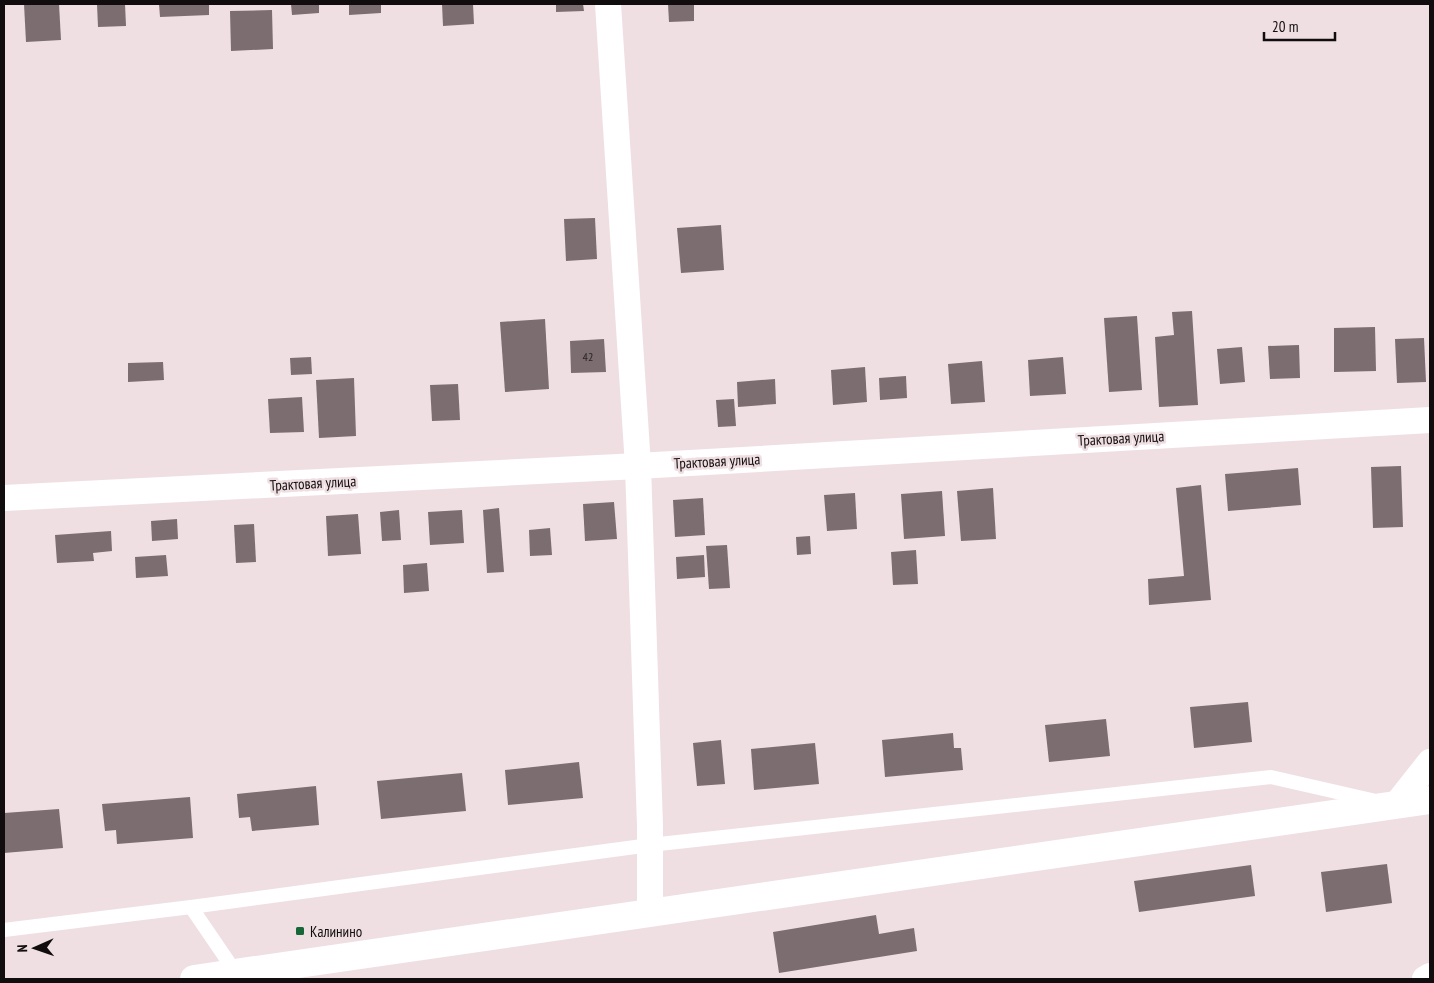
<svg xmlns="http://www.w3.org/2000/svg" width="1434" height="983" font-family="'PT Sans Narrow',sans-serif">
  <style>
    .building { fill: #7b6d70 }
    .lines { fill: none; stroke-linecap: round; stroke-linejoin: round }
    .lane { stroke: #fff; stroke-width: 14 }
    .street { stroke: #fff; stroke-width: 26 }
    .secondary { stroke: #fff; stroke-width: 28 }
    .poi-dot { fill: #166738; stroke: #efdfe3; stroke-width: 2 }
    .labels { text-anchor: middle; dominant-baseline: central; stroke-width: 5; stroke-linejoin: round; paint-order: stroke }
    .number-label { font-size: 12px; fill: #2c2426 }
    .street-label { font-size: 15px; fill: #110c0d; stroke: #efdfe3 }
    .poi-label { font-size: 15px; fill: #110c0d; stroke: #efdfe3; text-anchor: start }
  </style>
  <rect width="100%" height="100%" fill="#efdfe3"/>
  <g class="building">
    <path d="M24 4H59L61 40 26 42Z"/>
    <path d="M97 4H125L126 26 98 27Z"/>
    <path d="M159 4H209V15L160 17Z"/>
    <path d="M291 4H319V13L292 15Z"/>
    <path d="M349 4H381V13L349 15Z"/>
    <path d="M442 4H473L474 24 443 26Z"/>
    <path d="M556 4H583L584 11 556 12Z"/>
    <path d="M668 4H694V21L669 22Z"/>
    <path d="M272 10 273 49 231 51 230 11Z"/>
    <path d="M595 218 597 259 566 261 564 219Z"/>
    <path d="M721 225 724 270 681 273 677 228Z"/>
    <path d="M1192 311 1198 405 1159 407 1155 337 1174 335 1172 312Z"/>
    <path d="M1137 316 1142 390 1109 392 1104 318Z"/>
    <path d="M545 319 549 389 505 392 500 322Z"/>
    <path d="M1375 327 1376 371 1334 372V328Z"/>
    <path d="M1424 338 1426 382 1397 383 1395 339Z"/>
    <path d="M604 339 606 372 571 373 570 341Z"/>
    <path d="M1299 345 1300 378 1270 379 1268 346Z"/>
    <path d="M1242 347 1245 382 1220 384 1217 349Z"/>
    <path d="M311 357 312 374 291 375 290 358Z"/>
    <path d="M1063 357 1066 394 1030 396 1028 360Z"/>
    <path d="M982 361 985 402 951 404 948 364Z"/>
    <path d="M163 362 164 380 128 382V363Z"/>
    <path d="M865 367 867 402 833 405 831 370Z"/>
    <path d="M906 376 907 398 880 400 879 378Z"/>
    <path d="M354 378 356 436 319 438 316 380Z"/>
    <path d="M775 379 776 404 738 407 737 382Z"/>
    <path d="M458 384 460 420 432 421 430 385Z"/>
    <path d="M302 397 304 432 270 433 268 399Z"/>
    <path d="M734 399 736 426 718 427 716 400Z"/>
    <path d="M1401 466 1403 527 1373 528 1371 467Z"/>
    <path d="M1298 468 1301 505 1228 511 1225 474Z"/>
    <path d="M1201 485 1211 600 1149 605 1148 579 1184 576 1176 488Z"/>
    <path d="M993 488 996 539 961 541 957 491Z"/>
    <path d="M942 491 945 536 904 539 901 494Z"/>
    <path d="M855 493 857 529 827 531 824 495Z"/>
    <path d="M703 498 705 535 675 537 673 500Z"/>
    <path d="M614 502 617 539 585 541 583 504Z"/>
    <path d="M499 508 504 572 487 573 483 510Z"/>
    <path d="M399 510 401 540 382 541 380 512Z"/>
    <path d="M462 510 464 543 430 545 428 512Z"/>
    <path d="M358 514 361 554 328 556 326 516Z"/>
    <path d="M177 519 178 539 152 541 151 521Z"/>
    <path d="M254 524 256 562 236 563 234 525Z"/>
    <path d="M550 528 552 555 530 556 529 530Z"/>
    <path d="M111 531 112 551 93 553 94 561 57 563 55 535Z"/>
    <path d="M810 536 811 554 797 555 796 537Z"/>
    <path d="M727 545 730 588 709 589 706 546Z"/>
    <path d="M916 550 918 584 893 585 891 552Z"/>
    <path d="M166 555 168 576 136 578 135 557Z"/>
    <path d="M704 555 705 577 677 579 676 557Z"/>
    <path d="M427 563 429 591 404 593 403 565Z"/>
    <path d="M1248 702 1252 742 1194 748 1190 707Z"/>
    <path d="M1106 719 1110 756 1049 762 1045 725Z"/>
    <path d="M953 733 954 748H961L963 770 885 777 882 740Z"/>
    <path d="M721 740 725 784 697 786 693 743Z"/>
    <path d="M815 743 819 784 754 790 751 749Z"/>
    <path d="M579 762 583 798 508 805 505 770Z"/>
    <path d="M462 773 466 811 381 819 377 781Z"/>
    <path d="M316 786 319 825 252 831 250 817 239 818 237 794Z"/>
    <path d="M190 797 193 838 117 844 116 830 105 831 102 804Z"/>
    <path d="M59 809 63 848 4 853V813Z"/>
    <path d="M1387 864 1392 903 1326 912 1321 872Z"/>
    <path d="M1251 865 1255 896 1139 912 1134 881Z"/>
    <path d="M876 915 879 934 914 928 917 951 779 973 773 932Z"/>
  </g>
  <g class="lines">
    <g class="lane">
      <path d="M191 907 236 973"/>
      <path d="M4 930 191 907 650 845 1271 777 1376 801"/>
    </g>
    <g class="street">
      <path d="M608 4 638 466 650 826V913"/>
      <path d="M4 498 638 466 1430 420"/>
      <path d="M1396 805 1430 762"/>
      <path d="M1425 979 1430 976"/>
    </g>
    <path class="secondary" d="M194 979 1430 800"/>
  </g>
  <rect class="poi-dot" x="295" y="926" width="10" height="10" rx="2.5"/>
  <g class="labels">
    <g class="number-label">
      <text x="588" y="356">42</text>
    </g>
    <g class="street-label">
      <text transform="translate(1121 438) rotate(-3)">Трактовая улица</text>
      <text transform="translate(717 461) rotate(-3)">Трактовая улица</text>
      <text transform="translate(313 483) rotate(-3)">Трактовая улица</text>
    </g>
    <g class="poi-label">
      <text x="310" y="931">Калинино</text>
    </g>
  </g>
  <rect width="1434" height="983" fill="none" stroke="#110c0d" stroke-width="10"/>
  <g transform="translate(35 948) rotate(268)" stroke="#efdfe3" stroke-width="4" paint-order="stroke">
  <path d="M0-4L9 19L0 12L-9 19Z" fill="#110c0d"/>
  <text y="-8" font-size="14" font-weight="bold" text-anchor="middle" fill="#110c0d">N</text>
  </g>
  <path d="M1264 32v8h71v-8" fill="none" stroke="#110c0d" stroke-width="2.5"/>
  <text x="1272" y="32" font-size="15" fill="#110c0d" stroke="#efdfe3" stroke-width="4" paint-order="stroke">20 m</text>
</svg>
